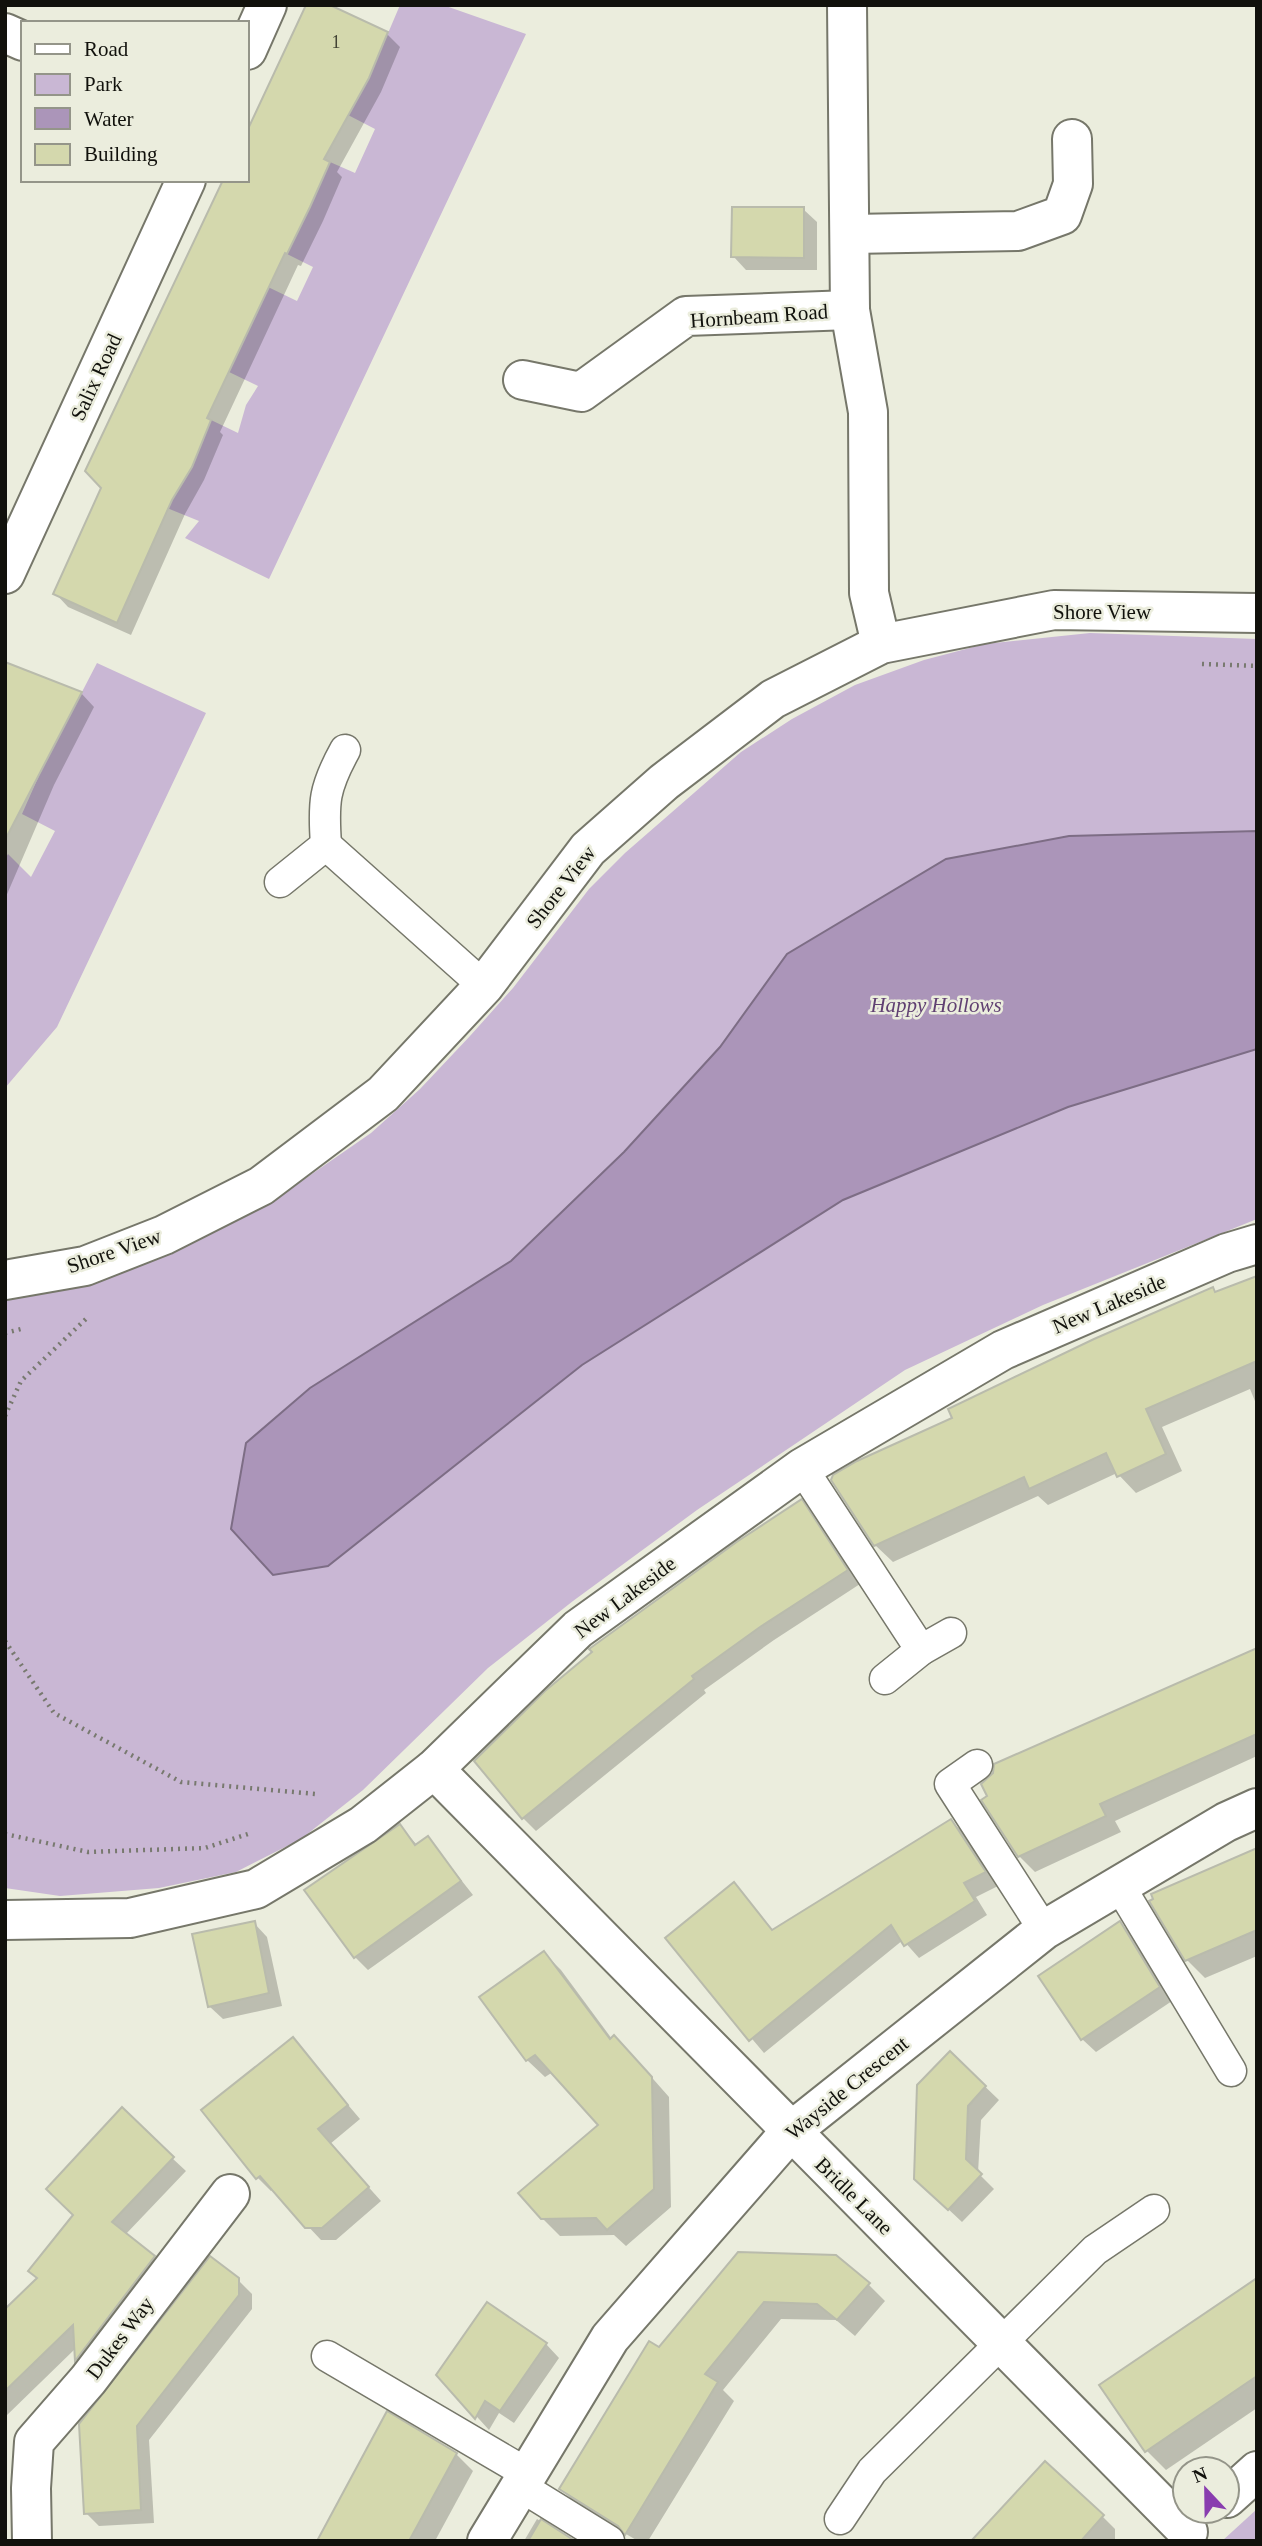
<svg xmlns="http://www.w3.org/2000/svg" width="1262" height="2546" font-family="Georgia,serif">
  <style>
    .green { fill: #c9b7d4 }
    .water { fill: #ab95b9; stroke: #7d6d85; stroke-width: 2 }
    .shadow { fill: #0003 }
    .building { fill: #d4d8ad; stroke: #b9bbac; stroke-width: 2 }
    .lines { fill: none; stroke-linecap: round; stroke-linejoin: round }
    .lane-casing { stroke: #76776a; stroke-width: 33 }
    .street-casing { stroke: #76776a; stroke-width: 42 }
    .path { stroke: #78796f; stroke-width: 4.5; stroke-dasharray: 2 5; stroke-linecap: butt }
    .lane { stroke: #fff; stroke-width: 30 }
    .street { stroke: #fff; stroke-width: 38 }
    .labels { text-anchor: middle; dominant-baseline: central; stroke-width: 5; stroke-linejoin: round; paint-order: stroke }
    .number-label { font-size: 18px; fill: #424334 }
    .street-label { font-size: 21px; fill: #11110c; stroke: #ebeddd }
    .park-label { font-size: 21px; font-style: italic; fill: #604072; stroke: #ebeddd }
  </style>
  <rect width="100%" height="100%" fill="#ebeddd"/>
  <g class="green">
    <path d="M400 5H443L526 34 269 579 185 538 199 521 167 508 191 467 211 420 238 433 246 405 258 386 229 372 268 287 297 301 313 267 287 254 330 162 355 173 375 129 348 115 369 78Z"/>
    <path d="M1090 633 1257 639V1219L1043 1305 905 1370 697 1510 573 1601 488 1668 363 1790 301 1839 236 1872 159 1888 60 1896 5 1888V1297L237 1219 296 1185 371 1133 420 1089 470 1036 513 988 589 889 625 853 741 752 792 719 855 685 924 660 985 644Z"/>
    <path d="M97 663 206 713 57 1027 5 1088V859L8 854 31 877 55 831 22 814 41 771Z"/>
    <path d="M1257 2509V2541H1222Z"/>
  </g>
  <path class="water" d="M1257 831V1049L1068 1107 843 1200 582 1365 328 1566 273 1575 231 1529 246 1443 310 1388 511 1261 624 1152 720 1047 787 954 946 859 1069 836Z"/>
  <g class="shadow">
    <path d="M309 5 387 34 400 47 381 92 337 172 342 177 323 221 301 266 298 265 220 432 223 435 204 480 185 514 131 635 68 607 55 593 247 180V135Z"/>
    <path d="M803 209 817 222V270H746L733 256Z"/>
    <path d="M5 672 81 693 94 707 54 785 5 899Z"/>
    <path d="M1257 1278V1406L1250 1389 1162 1427 1182 1471 1136 1493 1117 1473 1048 1505 1038 1496 893 1562 875 1545 954 1418 1213 1290 1216 1293Z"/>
    <path d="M801 1502 815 1515 860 1584 774 1640 704 1690 706 1693 536 1831 523 1818 595 1653Z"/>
    <path d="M1257 1650V1756L1115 1821 1121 1832 1035 1872 1019 1856Z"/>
    <path d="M951 1821 965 1834 998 1886 976 1897 987 1915 919 1958 903 1940 764 2053 667 1938 733 1884 774 1931Z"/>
    <path d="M400 1826 417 1845 428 1838 473 1895 368 1970 355 1957Z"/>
    <path d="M1257 1850V1956L1205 1978 1187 1960Z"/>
    <path d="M254 1923 267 1937 282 2006 223 2019 209 2006Z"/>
    <path d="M1120 1923 1133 1936 1172 2001 1096 2052 1082 2039Z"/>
    <path d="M544 1953 561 1970 612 2039 632 2055 669 2097 671 2207 626 2246 614 2235 560 2236 542 2218 600 2125 553 2072 545 2077 527 2060Z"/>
    <path d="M293 2040 360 2119 330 2144 381 2201 336 2240H321L273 2189 271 2191 258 2178Z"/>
    <path d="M950 2053 999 2100 981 2120 978 2173 994 2189 962 2222 930 2192Z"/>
    <path d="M172 2158 186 2171 125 2235 167 2271 89 2373 77 2360 76 2348 5 2417V2312Z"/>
    <path d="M739 2254 868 2284 885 2301 855 2336 836 2320 781 2319 723 2390 734 2401 648 2541H638L578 2506 561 2489 660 2349Z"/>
    <path d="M238 2280 252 2294V2309L149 2440 154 2523 99 2526 86 2513 80 2425Z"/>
    <path d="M1257 2280V2408L1166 2470 1147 2451 1102 2385Z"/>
    <path d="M546 2344 559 2358 514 2423 499 2413 489 2430 439 2375Z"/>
    <path d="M456 2454 473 2471 435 2541H319Z"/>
    <path d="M1095 2509 1115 2529V2541H977Z"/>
    <path d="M537 2519 573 2541H524Z"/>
  </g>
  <g class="building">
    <path d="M306 5H330L388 32 369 78 324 159 330 162 310 207 287 254 285 253 207 418 211 420 192 467 172 500 117 623 53 594 101 488 85 471 223 180H247V131Z"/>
    <path d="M732 207H804V258L731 257Z"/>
    <path d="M5 662 82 692 5 840Z"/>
    <path d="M1257 1276V1361L1146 1409 1166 1454 1117 1477 1106 1453 1029 1489 1024 1477 874 1546 831 1480 833 1475 857 1461 952 1418 948 1409 1094 1339 1213 1287 1215 1292Z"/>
    <path d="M802 1499 848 1570 760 1627 692 1676 694 1679 522 1819 474 1761 545 1691 592 1652 589 1649 738 1541Z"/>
    <path d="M1257 1648V1734L1100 1804 1106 1816 1018 1857 981 1800 987 1796 981 1784 993 1773 994 1764Z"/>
    <path d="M951 1819 986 1872 964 1883 975 1901 904 1946 891 1925 749 2041 665 1938 734 1882 772 1930Z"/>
    <path d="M400 1824 415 1845 428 1836 461 1881 354 1958 304 1890Z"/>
    <path d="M1257 1848V1930L1185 1961 1149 1901 1153 1899 1151 1894Z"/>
    <path d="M255 1921 269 1993 208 2007 192 1934Z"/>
    <path d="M1120 1921 1160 1987 1081 2040 1038 1976Z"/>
    <path d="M544 1951 610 2039 614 2035 652 2077 654 2189 607 2230 596 2218 541 2219 518 2193 598 2125 535 2055 526 2061 479 1997Z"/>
    <path d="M293 2037 348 2105 318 2129 369 2187 322 2228H305L260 2176 256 2179 201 2110Z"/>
    <path d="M950 2051 986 2086 968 2106 966 2159 982 2174 948 2210 914 2179 917 2085Z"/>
    <path d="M122 2107 174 2157 112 2222 155 2256 75 2361 73 2325 5 2391V2309L37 2278 28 2271 73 2215 46 2189Z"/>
    <path d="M738 2252 836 2255 870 2283 837 2320 817 2304 764 2302 705 2374 718 2382 625 2535 618 2526 559 2489 649 2341 659 2347Z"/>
    <path d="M210 2256 239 2278V2295L137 2426 141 2510 84 2514 79 2424Z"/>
    <path d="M1257 2278V2376L1145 2452 1099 2385Z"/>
    <path d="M487 2302 547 2343 500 2411 485 2401 475 2419 436 2375Z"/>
    <path d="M387 2411 457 2453 409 2541H317Z"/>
    <path d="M1045 2461 1104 2515 1081 2541H971Z"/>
    <path d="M541 2519 575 2541H528Z"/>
  </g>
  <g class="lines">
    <defs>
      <g id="lane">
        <path d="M326 845 484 986"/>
        <path d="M280 882 326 845C323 802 324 788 345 750"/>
        <path d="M802 1468 921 1650"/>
        <path d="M885 1679 921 1650 951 1633"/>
        <path d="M977 1765 950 1784 1044 1930"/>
        <path d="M1119 1885 1231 2071"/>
        <path d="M327 2356 528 2474"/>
        <path d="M520 2486 609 2541"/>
        <path d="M840 2519 872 2471 1095 2250 1154 2210"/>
      </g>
      <g id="street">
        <path d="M847 5 850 310 868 412 869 593 881 644"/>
        <path d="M5 33 23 41"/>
        <path d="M247 50 267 5"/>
        <path d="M851 234 1018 231 1062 215 1073 184 1072 139"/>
        <path d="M523 380 581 392 686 316 850 310"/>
        <path d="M5 574 186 180"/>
        <path d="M5 1280 85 1266 164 1235 261 1186 383 1094 484 986 588 849 664 782 773 699 881 644 1054 610 1257 613"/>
        <path d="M434 1769 1188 2532"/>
        <path d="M5 1920 130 1918 256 1889 363 1825 434 1769 578 1629 802 1468 1003 1350 1227 1253 1257 1244"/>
        <path d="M1227 2498 1257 2471"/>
        <path d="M32 2541 31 2488 34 2442 88 2380 230 2194"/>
        <path d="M487 2541 610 2338 790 2132 1044 1930 1226 1822 1257 1808"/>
      </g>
    </defs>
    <use href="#lane" class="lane-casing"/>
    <use href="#street" class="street-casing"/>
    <g class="path">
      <path d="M1202 664 1257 666"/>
      <path d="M5 1333 21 1329"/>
      <path d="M5 1416 21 1381 89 1316"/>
      <path d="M5 1641 54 1713 181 1782 316 1794"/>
      <path d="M5 1834 88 1852 205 1848 251 1833"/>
    </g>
    <use href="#lane" class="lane"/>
    <use href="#street" class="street"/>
  </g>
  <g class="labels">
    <g class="number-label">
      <text x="336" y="42">1</text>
    </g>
    <g class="street-label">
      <text transform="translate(759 316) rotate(-4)">Hornbeam Road</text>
      <text transform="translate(96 377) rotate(-65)">Salix Road</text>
      <text x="1102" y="612">Shore View</text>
      <text transform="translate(561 887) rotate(-52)">Shore View</text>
      <text transform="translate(114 1251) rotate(-19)">Shore View</text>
      <text transform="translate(1109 1304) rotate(-23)">New Lakeside</text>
      <text transform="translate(625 1597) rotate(-37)">New Lakeside</text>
      <text transform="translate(847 2088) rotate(-39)">Wayside Crescent</text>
      <text transform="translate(854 2196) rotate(45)">Bridle Lane</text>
      <text transform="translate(120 2338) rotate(-53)">Dukes Way</text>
    </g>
    <g class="park-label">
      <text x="936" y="1005">Happy Hollows</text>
    </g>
  </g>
  <rect width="1262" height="2546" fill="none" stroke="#11110c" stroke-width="14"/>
  <rect x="21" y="21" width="228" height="161" fill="#ebeddd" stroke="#949589" stroke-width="2"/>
  <rect x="35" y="44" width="35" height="10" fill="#ffffff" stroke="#949589" stroke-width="2"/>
  <text x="84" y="56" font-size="21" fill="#11110c">Road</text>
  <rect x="35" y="74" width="35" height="21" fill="#c9b7d4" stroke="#949589" stroke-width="2"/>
  <text x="84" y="91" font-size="21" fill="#11110c">Park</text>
  <rect x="35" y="108" width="35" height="21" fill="#ab95b9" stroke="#949589" stroke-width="2"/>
  <text x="84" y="126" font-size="21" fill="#11110c">Water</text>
  <rect x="35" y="144" width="35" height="21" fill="#d4d8ad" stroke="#949589" stroke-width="2"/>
  <text x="84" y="161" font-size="21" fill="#11110c">Building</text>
  <g transform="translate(1206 2490) rotate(338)"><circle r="33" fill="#ebeddd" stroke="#949589" stroke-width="2"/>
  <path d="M0-5L12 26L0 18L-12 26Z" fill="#893daf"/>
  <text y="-10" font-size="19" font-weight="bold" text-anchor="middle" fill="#11110c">N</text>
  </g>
</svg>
